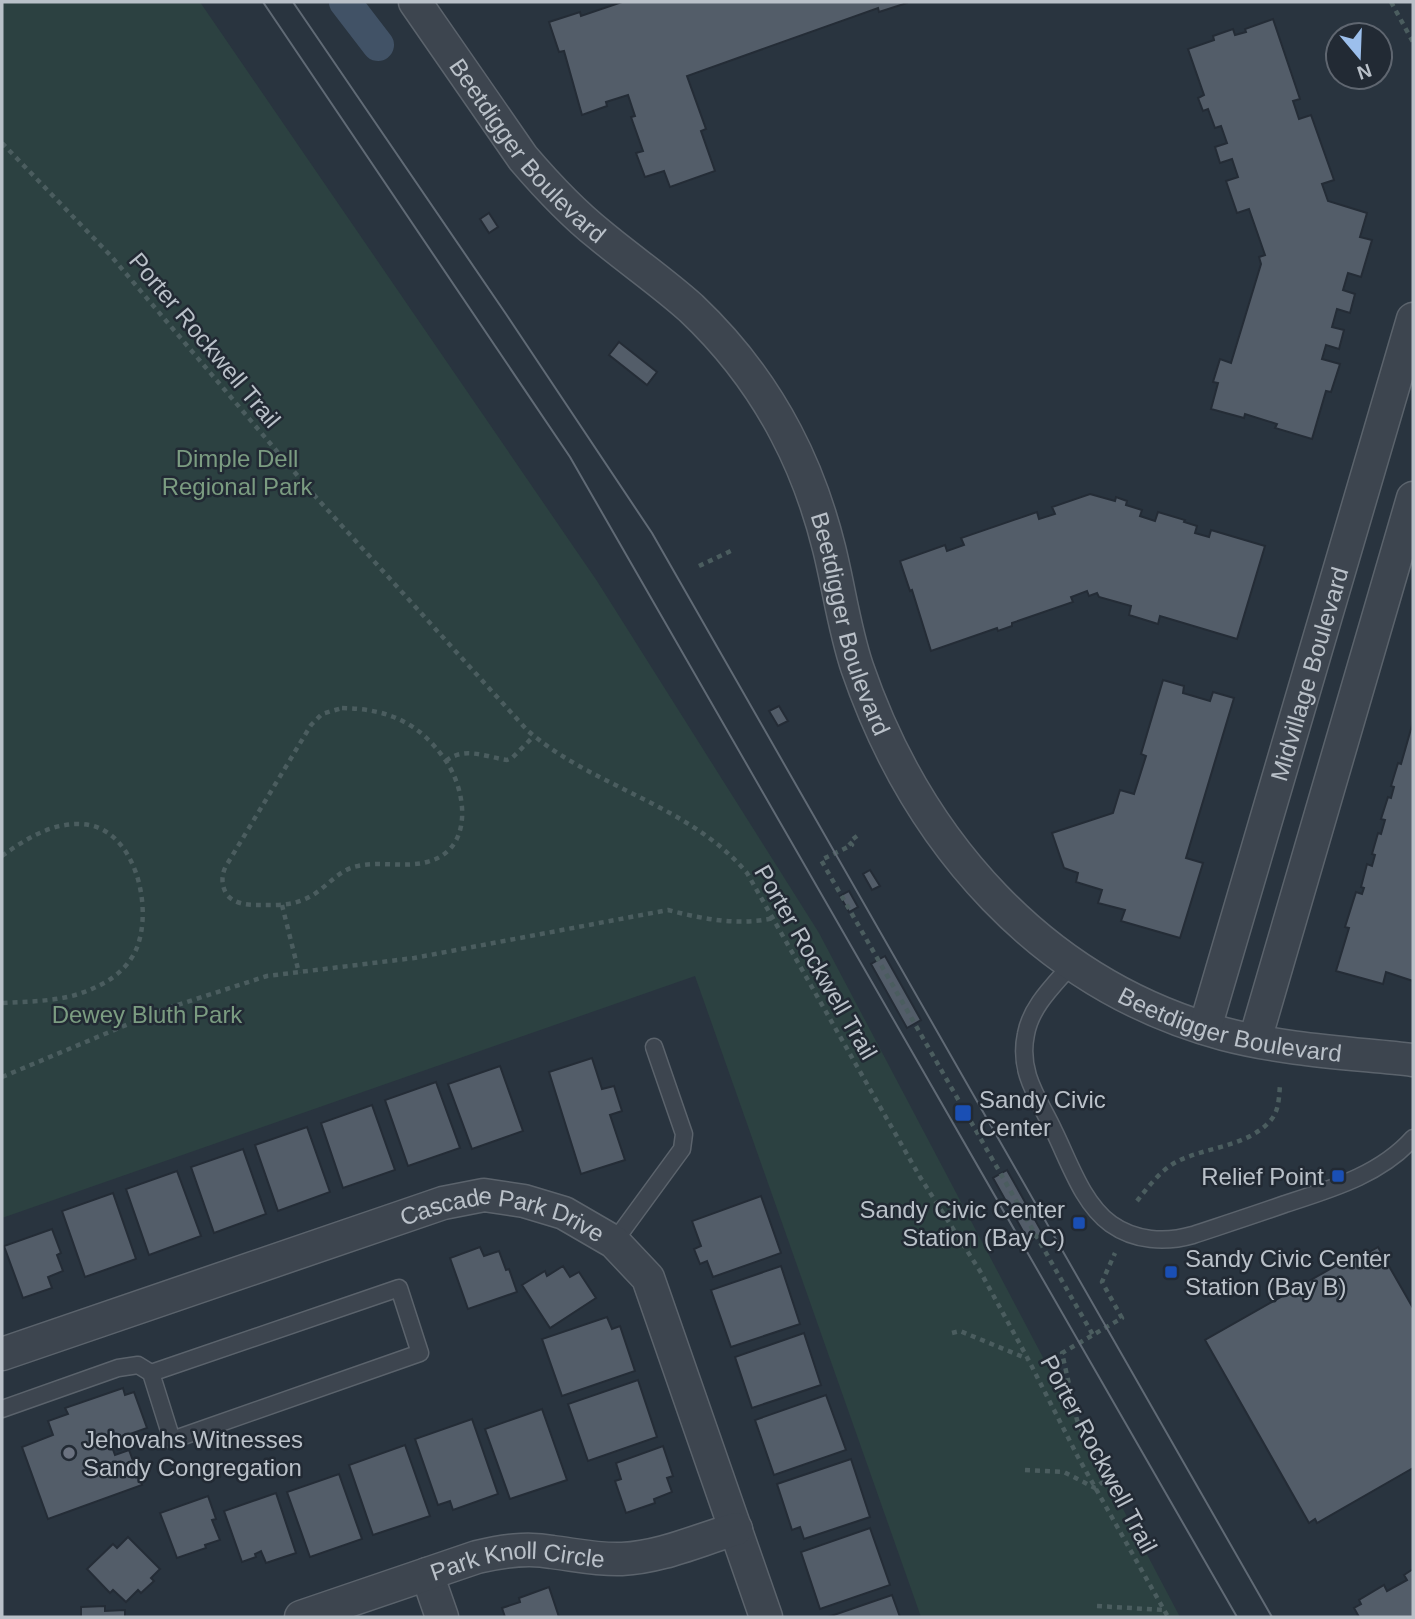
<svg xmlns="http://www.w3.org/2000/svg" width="1415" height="1619" font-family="Helvetica,sans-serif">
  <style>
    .green { fill: #2c4141 }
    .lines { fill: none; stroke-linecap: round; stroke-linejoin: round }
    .canal { stroke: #415266; stroke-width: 32 }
    .building { fill: #535d69; stroke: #242c36; stroke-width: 2 }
    .lane-casing { stroke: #5b636c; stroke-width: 19 }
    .street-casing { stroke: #5b636c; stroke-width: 35 }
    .path { stroke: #4b5d5f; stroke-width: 4.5; stroke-dasharray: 5 5; stroke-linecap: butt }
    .lane { stroke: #3d454f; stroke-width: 16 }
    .street { stroke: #3d454f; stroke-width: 32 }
    .tram { stroke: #606a75; stroke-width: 2 }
    .transit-dot { fill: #1a4fb4; stroke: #222a34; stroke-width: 2.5 }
    .worship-dot { fill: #6b7280; stroke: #222a34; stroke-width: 2.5 }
    .labels { text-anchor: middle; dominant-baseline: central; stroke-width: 5; stroke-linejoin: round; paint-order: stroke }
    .street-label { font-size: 24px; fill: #bac1c9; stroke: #222a34 }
    .park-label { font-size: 24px; fill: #7b9c81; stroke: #222a34 }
    .poi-label { font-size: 24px; fill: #bac1c9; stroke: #222a34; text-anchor: start }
  </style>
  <rect width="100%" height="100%" fill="#29343f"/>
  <path class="green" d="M2 2H200L597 581 819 933 1180 1617H921L695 976 2 1218Z"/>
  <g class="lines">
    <path class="canal" d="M345 2 378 45"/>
  </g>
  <g class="building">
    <path d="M622 2H907V3L879 12 878 8 687 76 706 129 701 131 715 171 670 187 664 171 645 177 636 153 643 151 631 117 635 116 628 95 606 102 607 106 582 115 564 51 559 52 549 22 580 12 581 16Z"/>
    <path d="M1273 19 1300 99 1293 101 1299 119 1311 115 1334 180 1322 184 1328 201 1367 213 1360 237 1372 240 1361 277 1348 273 1343 290 1355 294 1350 313 1337 309 1332 327 1344 330 1339 349 1326 345 1322 359 1340 364 1331 392 1326 391 1312 439 1275 428 1277 424 1245 414 1244 418 1211 409 1218 383 1213 382 1220 359 1231 363 1261 264 1259 257 1265 255 1249 209 1237 213 1226 181 1238 177 1232 159 1220 163 1215 147 1227 143 1221 126 1215 128 1208 109 1203 111 1198 98 1204 95 1188 49 1214 40 1213 36 1233 29 1235 35 1246 32 1245 29Z"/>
    <path d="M489 213 498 227 489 233 480 219Z"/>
    <path d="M619 342 657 372 647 385 609 355Z"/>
    <path d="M1090 494 1115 501 1116 497 1127 501 1126 505 1142 510 1140 516 1155 521 1158 512 1185 520 1184 522 1197 526 1195 533 1209 537 1211 530 1265 546 1237 639 1160 616 1158 624 1129 615 1131 606 1099 597 1097 593 1089 596 1087 591 1071 597 1073 602 1012 623V626L998 631 997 628 931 651 912 590 910 591 900 561 945 545 947 551 964 545 961 538 1037 512 1039 519 1055 514 1052 507Z"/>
    <path d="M1163 680 1184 686 1183 693 1210 701 1213 692 1234 698 1186 858 1203 863 1180 938 1121 921 1125 910 1098 903 1102 890 1076 882 1078 873 1064 868 1052 833 1113 813 1120 790 1134 794 1146 756 1141 754Z"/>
    <path d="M779 706 788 721 778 726 769 711Z"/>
    <path d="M1413 722V981L1386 972 1383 984 1336 971 1349 928 1345 927 1356 892 1362 894 1364 888 1361 887 1367 864 1372 866 1375 855 1372 854 1378 833 1381 834 1385 820 1381 819 1388 797 1391 798 1394 787 1391 786 1398 763 1401 764Z"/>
    <path d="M870 870 880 886 872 890 863 874Z"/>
    <path d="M849 891 858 907 849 912 840 896Z"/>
    <path d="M885 956 921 1020 907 1028 871 964Z"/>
    <path d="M592 1058 602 1089 614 1086 622 1111 610 1115 625 1160 581 1174 549 1072Z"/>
    <path d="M500 1066 523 1131 472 1149 448 1084Z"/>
    <path d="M436 1082 460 1148 408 1166 385 1100Z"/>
    <path d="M372 1105 395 1170 343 1188 321 1123Z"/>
    <path d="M307 1127 330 1192 278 1211 255 1145Z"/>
    <path d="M243 1149 266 1214 214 1233 191 1167Z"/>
    <path d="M1007 1170 1043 1234 1029 1242 993 1178Z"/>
    <path d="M177 1171 201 1236 149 1255 126 1189Z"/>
    <path d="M113 1193 136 1259 85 1277 62 1211Z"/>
    <path d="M761 1196 781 1253 713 1277 707 1261 700 1264 694 1249 701 1246 692 1221Z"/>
    <path d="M52 1229 61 1253 57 1255 63 1271 48 1277 52 1288 23 1298 4 1246Z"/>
    <path d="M480 1247 484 1256 499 1251 506 1270 509 1269 517 1292 468 1309 450 1258Z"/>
    <path d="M1378 1247 1413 1308V1468L1317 1523 1315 1519 1309 1523 1205 1340 1353 1256V1258L1362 1253 1364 1255Z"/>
    <path d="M563 1266 570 1277 579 1272 596 1298 550 1328 522 1285 545 1271 547 1276Z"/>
    <path d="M781 1266 800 1324 731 1347 711 1290Z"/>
    <path d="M607 1317 612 1329 620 1326 635 1371 562 1396 542 1339Z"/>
    <path d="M804 1333 821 1385 752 1408 735 1357Z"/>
    <path d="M638 1380 657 1437 588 1461 568 1404Z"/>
    <path d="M123 1388 125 1395 134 1392 147 1428 110 1441 115 1455 129 1450 142 1485 48 1519 22 1447 53 1435 48 1421 68 1414 65 1408Z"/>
    <path d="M826 1395 846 1450 774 1475 755 1420Z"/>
    <path d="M542 1409 567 1480 510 1499 485 1429Z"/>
    <path d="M472 1419 498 1494 453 1510 450 1501 438 1505 415 1439Z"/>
    <path d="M405 1445 430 1516 373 1535 349 1465Z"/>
    <path d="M663 1446 673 1476 667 1478 672 1492 654 1499 655 1503 626 1513 615 1481 621 1479 616 1463Z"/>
    <path d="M851 1459 870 1517 804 1539 800 1527 792 1530 777 1484Z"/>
    <path d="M339 1474 362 1539 310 1557 287 1492Z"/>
    <path d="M276 1493 296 1553 266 1563 261 1551 255 1554 256 1557 242 1562 224 1511Z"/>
    <path d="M208 1496 216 1519 212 1520 220 1540 205 1545 206 1548 177 1558 160 1513Z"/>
    <path d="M870 1528 890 1585 820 1609 801 1552Z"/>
    <path d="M128 1537 160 1569 151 1578 154 1581 141 1593 138 1590 126 1602 113 1590 110 1593 87 1569 113 1544 117 1548Z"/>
    <path d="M1413 1569V1617H1359L1354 1608 1361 1604 1359 1600 1384 1585 1387 1591 1407 1580 1404 1575Z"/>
    <path d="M549 1587 559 1617H505L502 1608 520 1602 519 1598Z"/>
    <path d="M892 1595 900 1617H828Z"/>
    <path d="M105 1606V1611L125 1610V1617H81V1607Z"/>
  </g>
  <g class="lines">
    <defs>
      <g id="lane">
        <path d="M1072 964C1054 985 1031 1006 1026 1034 1023 1048 1024 1063 1028 1076 1034 1095 1045 1112 1053 1129 1069 1161 1082 1203 1111 1224 1135 1241 1165 1243 1193 1235 1223 1225 1254 1215 1285 1204 1331 1189 1380 1175 1413 1138"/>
        <path d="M614 1242 682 1149 684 1134 654 1047"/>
        <path d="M2 1409 118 1368 138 1365 151 1373 172 1440 420 1353 399 1288 151 1373"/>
      </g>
      <g id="street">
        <path id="s1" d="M415 2 523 158C547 186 571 212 600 235 630 260 662 282 691 308 728 343 762 387 786 433 805 469 819 508 829 548 839 588 844 628 857 667 917 842 1042 985 1224 1034 1285 1050 1350 1053 1413 1060"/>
        <path id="s2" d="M1205 1028 1413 319"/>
        <path d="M1255 1040 1413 498"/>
        <path id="s3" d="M2 1354 443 1203 484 1195 524 1201 564 1213 614 1242 648 1278 766 1617"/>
        <path d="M427 1574 442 1617"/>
        <path id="s4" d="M301 1617 477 1557C502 1551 527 1547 552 1552 576 1555 598 1560 622 1559 662 1557 698 1540 736 1529"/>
      </g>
    </defs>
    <use href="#lane" class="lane-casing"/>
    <use href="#street" class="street-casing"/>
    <g class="path">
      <path d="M1391 2 1413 42"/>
      <path d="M2 143 111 256 314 495 527 730C593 788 689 804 747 873L920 1177 980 1271 1028 1359 1078 1457 1168 1617"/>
      <path d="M699 566 735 549"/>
      <path d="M342 708C388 709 419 722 446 761 467 792 474 850 427 862 405 868 381 861 358 866 336 870 325 891 305 899 290 906 273 905 258 905 247 905 236 904 228 896 221 887 221 875 226 866L311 725 322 714Z"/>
      <path d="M446 761C464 746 486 757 507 760L512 758 534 736"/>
      <path d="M857 836 849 842 852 845 821 860 1093 1335"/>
      <path d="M2 856C24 840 51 823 80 824 136 825 155 911 135 952 127 968 112 980 96 987 66 1002 34 1001 2 1003"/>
      <path d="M282 905 299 973"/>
      <path d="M2 1077 162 1010 267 976 414 958 668 910C703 919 738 926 774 918"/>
      <path d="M1137 1201C1148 1187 1160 1171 1176 1162 1205 1147 1247 1147 1270 1121 1279 1112 1279 1097 1280 1085"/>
      <path d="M952 1333 960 1331 1028 1359"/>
      <path d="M1025 1470 1064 1472 1095 1488 1104 1481 1077 1420 1062 1353 1122 1318 1102 1282 1115 1253"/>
      <path d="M1097 1606 1164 1610"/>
    </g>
    <use href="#lane" class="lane"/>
    <use href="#street" class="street"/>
    <g class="tram">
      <path d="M263 2 570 457 1237 1617"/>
      <path d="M293 2 506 314 652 533 1272 1617"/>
    </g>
  </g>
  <g class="transit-dot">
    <rect x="954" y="1104" width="18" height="18" rx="3.5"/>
    <rect x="1331" y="1169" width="14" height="14" rx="3.5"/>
    <rect x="1072" y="1216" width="14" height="14" rx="3.5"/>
    <rect x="1164" y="1265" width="14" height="14" rx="3.5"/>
  </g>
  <circle class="worship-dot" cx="69" cy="1453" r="7"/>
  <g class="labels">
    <g class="street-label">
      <text stroke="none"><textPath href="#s1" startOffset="187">Beetdigger Boulevard</textPath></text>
      <text transform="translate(205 340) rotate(50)">Porter Rockwell Trail</text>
      <text stroke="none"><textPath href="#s1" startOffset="775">Beetdigger Boulevard</textPath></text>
      <text stroke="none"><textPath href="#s2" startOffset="369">Midvillage Boulevard</textPath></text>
      <text transform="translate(816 962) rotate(60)">Porter Rockwell Trail</text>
      <text stroke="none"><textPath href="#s1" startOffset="1363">Beetdigger Boulevard</textPath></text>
      <text stroke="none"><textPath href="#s3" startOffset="528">Cascade Park Drive</textPath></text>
      <text transform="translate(1099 1454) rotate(62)">Porter Rockwell Trail</text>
      <text stroke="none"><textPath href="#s4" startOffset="226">Park Knoll Circle</textPath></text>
    </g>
    <g class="park-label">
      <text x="237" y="458">Dimple Dell<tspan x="237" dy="28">Regional Park</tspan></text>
      <text x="147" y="1014">Dewey Bluth Park</text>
    </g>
    <g class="poi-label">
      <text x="979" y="1099">Sandy Civic<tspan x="979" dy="28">Center</tspan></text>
      <text x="1324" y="1176" text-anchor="end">Relief Point</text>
      <text x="1065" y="1209" text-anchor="end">Sandy Civic Center<tspan x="1065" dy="28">Station (Bay C)</tspan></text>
      <text x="1185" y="1258">Sandy Civic Center<tspan x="1185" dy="28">Station (Bay B)</tspan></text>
      <text x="83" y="1439">Jehovahs Witnesses<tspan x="83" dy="28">Sandy Congregation</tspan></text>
    </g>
  </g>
  <rect width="1415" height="1619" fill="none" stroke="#bac1c9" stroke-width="7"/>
  <g transform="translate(1359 56) rotate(161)"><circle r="33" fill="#222a34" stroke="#5f6670" stroke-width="2"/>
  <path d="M0-5L12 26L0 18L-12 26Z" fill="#9cbfec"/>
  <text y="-10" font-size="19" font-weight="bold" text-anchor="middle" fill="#bac1c9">N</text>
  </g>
</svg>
